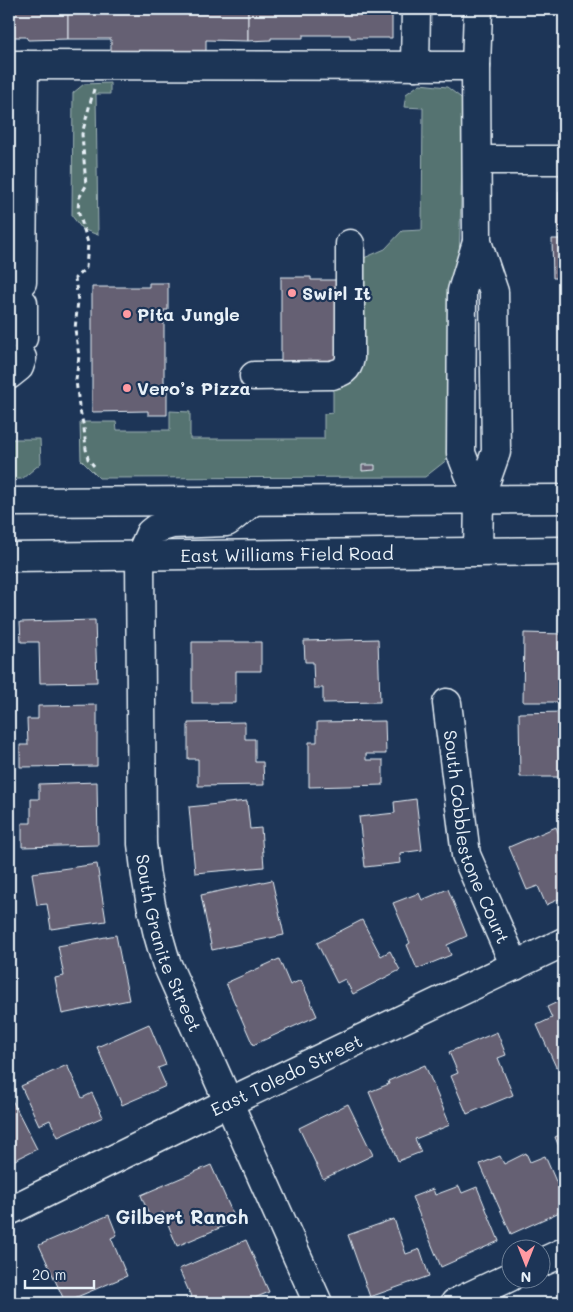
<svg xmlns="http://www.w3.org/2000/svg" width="573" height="1312" font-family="Mali,sans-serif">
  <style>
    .green { fill: #557371; stroke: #9eb2b4 }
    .building { fill: #656073; stroke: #e8f1f8 }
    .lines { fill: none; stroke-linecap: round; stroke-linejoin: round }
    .minor-casing { stroke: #e8f1f8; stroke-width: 31 }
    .major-casing { stroke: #e8f1f8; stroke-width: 31 }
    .path { stroke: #e8f1f8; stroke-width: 3; stroke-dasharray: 5 4; stroke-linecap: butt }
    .minor { stroke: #1d3557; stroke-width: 28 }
    .major { stroke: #1d3557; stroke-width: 28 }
    .poi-dot { fill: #ff9aa2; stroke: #1d3557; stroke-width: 2 }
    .labels { text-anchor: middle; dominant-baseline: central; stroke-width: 4.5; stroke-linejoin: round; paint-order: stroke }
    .poi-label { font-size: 18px; font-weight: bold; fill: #e8f1f8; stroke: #1d3557; text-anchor: start }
    .street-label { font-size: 18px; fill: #e8f1f8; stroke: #1d3557 }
    .neighbourhood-label { font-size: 19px; font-weight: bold; fill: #e8f1f8; stroke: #1d3557 }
  </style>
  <rect width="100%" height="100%" fill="#1d3557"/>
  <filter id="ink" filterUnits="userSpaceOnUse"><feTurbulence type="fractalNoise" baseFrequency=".02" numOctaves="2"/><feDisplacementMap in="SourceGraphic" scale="10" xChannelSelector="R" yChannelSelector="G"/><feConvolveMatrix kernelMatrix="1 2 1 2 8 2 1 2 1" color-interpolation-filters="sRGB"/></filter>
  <g filter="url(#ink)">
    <g class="green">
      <path d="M110 83V94H96L98 235 82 229 72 216 73 93 84 84Z"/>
      <path d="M420 84 447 87 464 100 453 455 425 477 99 478 81 460 80 422H116L117 430H170V411L190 412V439H324V414L333 413V385L357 266 364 258 385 249 402 231 422 230 423 108 404 107 406 94Z"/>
      <path d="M9 439H40L41 463 22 479H9Z"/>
    </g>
    <g class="building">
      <path d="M9 9H68V39L28 40 26 37H9Z"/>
      <path d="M68 9H248V41L206 40V51H186V54H131V51H111V39H68Z"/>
      <path d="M248 9H392V38H350V35H303V38H271V40L248 41Z"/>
      <path d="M559 191H564V230H558Z"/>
      <path d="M552 239H564V278H553Z"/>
      <path d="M281 277H311V280H343L342 361 281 362Z"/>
      <path d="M149 283H168V310H164V389H167V415H148V411L92 412V287H149Z"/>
      <path d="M362 465H375V470L362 471Z"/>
      <path d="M95 620 97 682 40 683 39 642H21L20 622Z"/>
      <path d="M524 633 564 634V702H523Z"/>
      <path d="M378 639 380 702 323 703V688H314L313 662H305L304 641Z"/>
      <path d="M192 642H261V671H236V703H192Z"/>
      <path d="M97 705V766L20 767V745H28L27 719H38V706Z"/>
      <path d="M564 712V777H520L519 713Z"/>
      <path d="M385 721 386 754H366V760H383V785L309 787V742H317V722Z"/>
      <path d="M245 722V739H255V762H263L264 785 198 786V759H188V723Z"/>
      <path d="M97 782 98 845 22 847V823H31V799H39V784Z"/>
      <path d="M416 799 422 850 400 853 401 863 365 867 359 817 395 813 394 802Z"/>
      <path d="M247 801 250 829 261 828 264 867 195 873 189 807Z"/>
      <path d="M556 827 564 848V897L546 905 538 886 527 890 509 847Z"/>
      <path d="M97 864 106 921 51 929 47 904 37 905 32 873Z"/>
      <path d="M272 880 284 935 212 950 201 895Z"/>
      <path d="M448 889 467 936 447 945 451 955 417 969 407 945 410 943 393 903 419 893 422 900Z"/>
      <path d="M362 920 381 956 390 951 400 970 353 994 345 979 337 983 317 943Z"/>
      <path d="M116 935 129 1000 62 1014 55 978 64 976 58 946Z"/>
      <path d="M279 959 290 985 301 980 317 1016 253 1045 226 983Z"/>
      <path d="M564 999V1063L556 1067 537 1025 552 1018 547 1007Z"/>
      <path d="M149 1024 166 1065 158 1068 166 1086 122 1105 97 1047Z"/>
      <path d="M497 1032 506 1055 498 1058 513 1095 467 1114 451 1076 458 1073 449 1052Z"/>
      <path d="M67 1065 82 1098 92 1093 103 1117 58 1137 50 1120 39 1125 21 1086Z"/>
      <path d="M425 1065 450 1125 415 1139 421 1152 398 1161 369 1092 389 1084 388 1081Z"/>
      <path d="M11 1098 37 1149 9 1163V1099Z"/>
      <path d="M348 1104 373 1155 323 1179 299 1128Z"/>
      <path d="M564 1133V1159L555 1137Z"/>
      <path d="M526 1153 530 1162 545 1156 564 1200V1210L511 1234 480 1164 500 1156 504 1164Z"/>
      <path d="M211 1165 236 1221 177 1246 163 1212 150 1218 141 1195Z"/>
      <path d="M459 1186 462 1193 477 1187 499 1241 441 1267 412 1197 433 1189 435 1195Z"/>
      <path d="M109 1215 117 1235 111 1238 127 1276 65 1302 39 1245Z"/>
      <path d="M394 1219 406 1254 420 1249 429 1276 370 1297 348 1235Z"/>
      <path d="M246 1240 269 1292 243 1303H194L179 1269Z"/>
      <path d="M130 1299 132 1303H118Z"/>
    </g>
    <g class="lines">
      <defs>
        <g id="minor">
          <path d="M478 9 476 66 477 242 462 291 461 453 479 500"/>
          <path d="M9 65 476 66"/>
          <path d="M415 66 416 9"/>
          <path d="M477 160H564"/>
          <path d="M477 242 494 292 496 452 479 500 478 552"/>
          <path d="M22 282 24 65"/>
          <path d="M23 303V338"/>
          <path d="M9 375 19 367 22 358"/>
          <path d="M254 376 332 375C342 372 348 370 350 358V244"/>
          <path id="s1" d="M140 556 142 844C146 886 153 921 166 962L318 1303"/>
          <path id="s2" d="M447 703 466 855 515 966"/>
          <path id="s3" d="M9 1211 229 1102 564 942"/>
          <path d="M540 1263 564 1252"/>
          <path d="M455 1303 510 1277"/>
        </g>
        <g id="major">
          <path d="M9 502 564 499"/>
          <path d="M140 556 150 533 155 529 172 524 227 522 253 501"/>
          <path id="s4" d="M9 557 564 551"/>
        </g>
      </defs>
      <use href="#minor" class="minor-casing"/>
      <use href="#major" class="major-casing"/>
      <path class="path" d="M94 89 82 134 86 186 79 198 78 210 88 243 86 268 75 278 78 301 75 329 79 356 76 380 79 406 84 428 86 449 88 459 94 466"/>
      <use href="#minor" class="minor"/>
      <use href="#major" class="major"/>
    </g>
  </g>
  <g class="poi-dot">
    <circle cx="292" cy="293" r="5"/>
    <circle cx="127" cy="314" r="5"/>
    <circle cx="127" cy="388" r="5"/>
  </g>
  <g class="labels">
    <g class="poi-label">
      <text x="302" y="293">Swirl It</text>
      <text x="137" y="314">Pita Jungle</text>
      <text x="137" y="388">Vero’s Pizza</text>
    </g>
    <g class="street-label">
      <text stroke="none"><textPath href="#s4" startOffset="278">East Williams Field Road</textPath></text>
      <text stroke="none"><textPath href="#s2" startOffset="138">South Cobblestone Court</textPath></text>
      <text stroke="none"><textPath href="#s1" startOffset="391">South Granite Street</textPath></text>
      <text stroke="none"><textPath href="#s3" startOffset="309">East Toledo Street</textPath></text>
    </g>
    <g class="neighbourhood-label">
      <text x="182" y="1216">Gilbert Ranch</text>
    </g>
  </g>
  <rect width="573" height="1312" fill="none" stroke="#1d3557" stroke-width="30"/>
  <rect x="15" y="15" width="543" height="1282" fill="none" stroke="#e8f1f8" stroke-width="2" filter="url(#ink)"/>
  <g transform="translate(526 1264) rotate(180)"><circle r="24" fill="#1d3557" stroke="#6e8097"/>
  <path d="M0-4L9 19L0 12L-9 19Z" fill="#ff9aa2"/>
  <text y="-8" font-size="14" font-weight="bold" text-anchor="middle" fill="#e8f1f8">N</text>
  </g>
  <path d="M25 1280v8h69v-8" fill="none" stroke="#e8f1f8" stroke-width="2.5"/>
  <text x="32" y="1280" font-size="15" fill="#e8f1f8" stroke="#1d3557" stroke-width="4" paint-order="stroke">20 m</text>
</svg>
